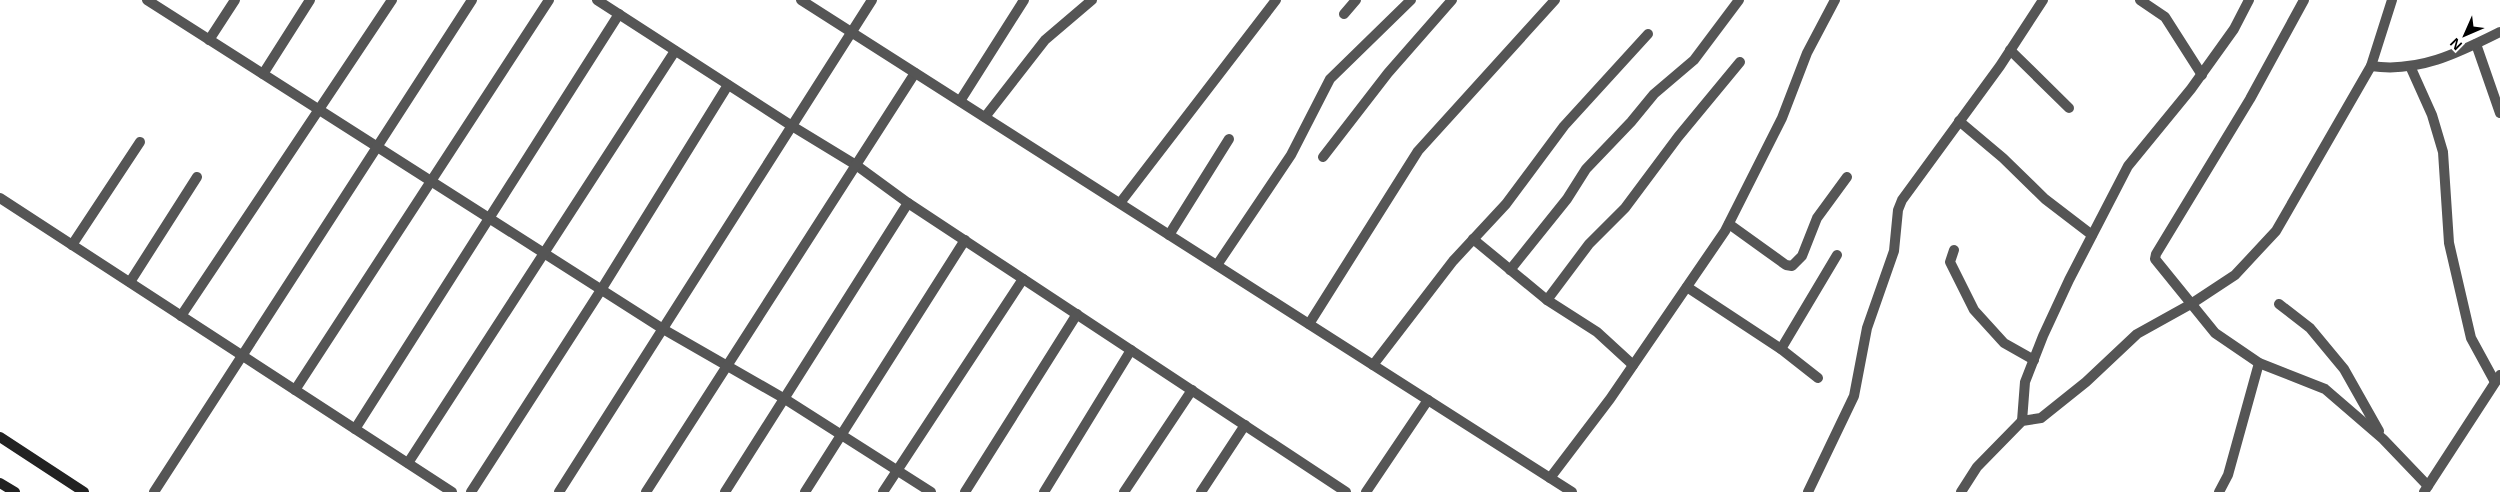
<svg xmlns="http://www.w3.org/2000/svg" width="2500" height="492" font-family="Arial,sans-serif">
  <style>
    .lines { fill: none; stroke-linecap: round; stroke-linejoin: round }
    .minor { stroke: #555; stroke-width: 10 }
    .tertiary { stroke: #555; stroke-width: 10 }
    .secondary { stroke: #222; stroke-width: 10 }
  </style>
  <rect width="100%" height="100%" fill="#fff"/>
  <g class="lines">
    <g class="minor">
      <path d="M147 0 663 329 785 399 931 492"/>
      <path d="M597 0 792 126 856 165 908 203 1346 492"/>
      <path d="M2140 0 2165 17 2202 75"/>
      <path d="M2304 0 2250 99 2156 254 2155 259 2215 333 2259 363 2325 389 2383 439 2428 486"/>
      <path d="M1344 14 1356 0"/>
      <path d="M209 40 235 0"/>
      <path d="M2476 44 2500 113"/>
      <path d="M2010 50 2069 108"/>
      <path d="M2371 66C2419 73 2458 53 2500 32"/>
      <path d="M2410 66 2432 115 2443 152 2449 243 2471 338 2495 382"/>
      <path d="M263 74 310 0"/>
      <path d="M960 101 1024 0"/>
      <path d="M985 117 1045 40 1092 0"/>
      <path d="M1959 121 2003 158 2045 199 2092 235"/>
      <path d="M1323 157 1388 73 1452 0"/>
      <path d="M0 198 452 492"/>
      <path d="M1120 203 1276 0"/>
      <path d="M1729 224 1786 265 1792 266 1802 256 1817 218 1847 177"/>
      <path d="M1169 235 1229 139"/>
      <path d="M1473 239 1547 300 1597 332 1633 365"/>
      <path d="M72 245 140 142"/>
      <path d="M1954 250 1950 262 1974 310 2004 343 2034 360"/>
      <path d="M1217 265 1291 155 1330 79 1411 0"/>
      <path d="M1510 270 1567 199 1586 169 1631 122 1654 94 1694 60 1739 0"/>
      <path d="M130 282 197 177"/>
      <path d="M1687 287 1781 349 1818 378"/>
      <path d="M1547 300 1589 244 1625 208 1678 137 1740 62"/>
      <path d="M2279 304 2310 328 2344 369 2379 431"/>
      <path d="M181 316 392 0"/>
      <path d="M1309 324 1418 151 1555 0"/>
      <path d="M1781 349 1837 255"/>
      <path d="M1373 365 1453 261 1506 204 1564 126 1648 34"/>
      <path d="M295 390 549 0"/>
      <path d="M2022 421 2025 382 2043 336 2069 280 2128 166 2191 89 2234 29 2249 0"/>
      <path d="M355 429 619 14"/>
      <path d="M408 463 675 51"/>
      <path d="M1550 478 1610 399 1725 231 1782 118 1807 53 1835 0"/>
      <path d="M154 492 472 0"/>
      <path d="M471 492 601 290 728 85"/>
      <path d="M646 492 915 73"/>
      <path d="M725 492 908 203"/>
      <path d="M805 492 965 240"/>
      <path d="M883 492 1023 279"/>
      <path d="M965 492 1077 314"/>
      <path d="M1044 492 1131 350"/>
      <path d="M1124 492 1192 390"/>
      <path d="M1201 492 1245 425"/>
      <path d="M1808 492 1854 396 1867 328 1894 251 1898 210 1902 200 2000 66 2043 0"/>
      <path d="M1961 492 1977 467 2022 421 2041 418 2086 382 2137 334 2191 304 2235 275 2276 231 2371 66 2392 0"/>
      <path d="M2219 492 2228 475 2259 363"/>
    </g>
    <g class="tertiary">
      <path d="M801 0 1572 492"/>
      <path d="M559 492 872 0"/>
      <path d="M1366 492 1428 400"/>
      <path d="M2424 492 2500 375"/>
    </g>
    <g class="secondary">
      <path d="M0 437 84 492"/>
      <path d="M0 483 15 492"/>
    </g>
  </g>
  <g transform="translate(2465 35) rotate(225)" stroke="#ffffff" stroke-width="4" paint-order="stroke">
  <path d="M0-4L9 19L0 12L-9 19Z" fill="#000000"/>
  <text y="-8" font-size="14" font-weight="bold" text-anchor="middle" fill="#000000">N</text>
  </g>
</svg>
